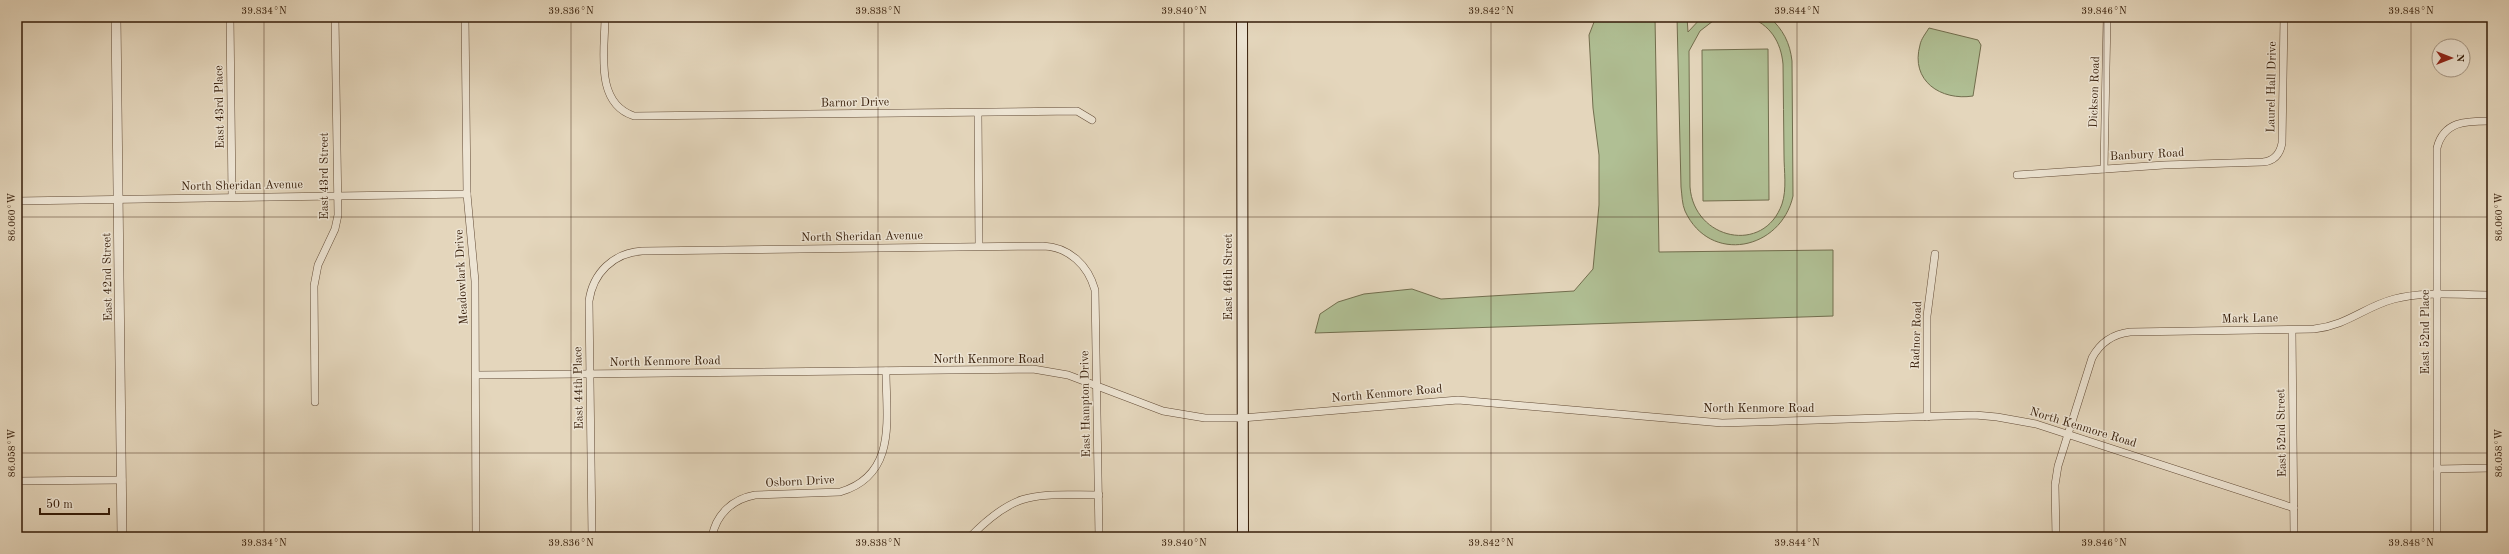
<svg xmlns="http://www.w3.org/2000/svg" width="2509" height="554" font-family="'Old Standard TT',serif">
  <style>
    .green { fill: #b0bf94; stroke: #726e4e }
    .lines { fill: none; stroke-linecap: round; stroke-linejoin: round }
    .minor-casing { stroke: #614a35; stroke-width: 8 }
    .tertiary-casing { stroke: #614a35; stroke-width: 10 }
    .secondary-casing { stroke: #351c08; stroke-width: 12 }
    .minor { stroke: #ede4d3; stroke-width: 7 }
    .tertiary { stroke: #ede4d3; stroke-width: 9 }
    .secondary { stroke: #ede4d3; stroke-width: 10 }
    .ticks { fill: none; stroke: #351c08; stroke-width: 1; stroke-opacity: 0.45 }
    .labels { text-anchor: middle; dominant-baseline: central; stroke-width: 3; stroke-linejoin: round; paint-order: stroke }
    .street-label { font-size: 12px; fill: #351c08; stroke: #ede4d3 }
    .neatline { fill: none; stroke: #351c08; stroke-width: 1.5 }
    .ticks-label { font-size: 10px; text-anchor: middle; fill: #351c08 }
  </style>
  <rect width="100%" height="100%" fill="#e4d6bc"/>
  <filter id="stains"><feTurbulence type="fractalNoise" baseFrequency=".005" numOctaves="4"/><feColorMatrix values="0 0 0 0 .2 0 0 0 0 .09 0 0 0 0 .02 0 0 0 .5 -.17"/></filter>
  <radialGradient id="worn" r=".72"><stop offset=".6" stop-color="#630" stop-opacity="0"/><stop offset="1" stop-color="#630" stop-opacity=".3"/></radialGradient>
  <g class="green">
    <path d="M1596 17H1655L1659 252 1833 250V316L1315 333 1320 314 1338 302 1364 294 1412 289 1441 299 1574 291 1593 269 1599 205V155L1593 108 1589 35Z"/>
    <path d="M1677 17H1687L1688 32 1702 17H1723L1713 21 1700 31 1689 51 1690 187C1694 240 1764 255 1782 204 1787 189 1784 171 1784 155 1784 125 1783 94 1783 64 1781 42 1770 24 1748 17H1769C1783 29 1790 43 1792 61L1793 196C1781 250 1710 265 1685 211 1682 204 1682 195 1681 187Z"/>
    <path d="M1789 17H1837V21H1793Z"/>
    <path d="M1929 28 1978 40 1981 45 1973 96C1941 101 1910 81 1920 45 1921 39 1926 33 1929 28Z"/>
    <path d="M1768 49 1769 200 1703 201 1702 50Z"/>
  </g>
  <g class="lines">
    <defs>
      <g id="minor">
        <path d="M230 17 232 197"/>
        <path d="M465 17 467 194 475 281 476 537"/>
        <path d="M605 17C605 50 594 103 634 116L1077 111 1092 120"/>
        <path d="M978 113 979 246"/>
        <path d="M2104 169 2107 17"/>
        <path d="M2017 175 2164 165 2263 162C2274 161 2280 154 2282 143L2284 17"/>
        <path d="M17 201 467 194"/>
        <path d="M2292 330 2294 537"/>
        <path d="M476 375 1033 369 1068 375 1163 411 1205 418H1242L1458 400 1722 423 1975 415 1997 417 2036 424 2294 508"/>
        <path d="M315 402 314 286 318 265 335 229 338 215 335 17"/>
        <path d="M1927 417V316L1935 254"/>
        <path d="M2437 469 2492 468"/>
        <path d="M17 481 122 480"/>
        <path d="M592 537 589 301C593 273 613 253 642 251L1043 246C1069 247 1088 265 1095 290L1099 537"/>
        <path d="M712 537C716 514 733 499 755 495L840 492C898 475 886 418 886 371"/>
        <path d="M970 537C1017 489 1035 495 1099 495"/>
        <path d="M2056 537 2055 485 2058 466 2092 358C2100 343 2113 334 2130 332L2314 329C2348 325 2364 307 2394 299 2424 291 2460 295 2492 295"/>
        <path d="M2437 537V148C2444 120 2468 121 2492 121"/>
      </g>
      <path id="tertiary" d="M116 17 122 537"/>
      <path id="secondary" d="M1242 17 1243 537"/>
    </defs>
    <use href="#minor" class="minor-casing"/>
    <use href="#tertiary" class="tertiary-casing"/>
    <use href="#secondary" class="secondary-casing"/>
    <use href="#minor" class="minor"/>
    <use href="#tertiary" class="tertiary"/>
    <use href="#secondary" class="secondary"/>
  </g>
  <path class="ticks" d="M264 17V537M571 17V537M878 17V537M1184 17V537M1491 17V537M1797 17V537M2104 17V537M2411 17V537M17 217H2492M17 453H2492"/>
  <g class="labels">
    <g class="street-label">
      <text transform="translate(2272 87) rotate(-89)">Laurel Hall Drive</text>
      <text transform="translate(2095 92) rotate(-88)">Dickson Road</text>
      <text transform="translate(855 103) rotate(-1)">Barnor Drive</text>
      <text transform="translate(220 107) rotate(-91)">East 43rd Place</text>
      <text transform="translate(2147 155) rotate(-3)">Banbury Road</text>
      <text transform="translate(325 176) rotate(-90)">East 43rd Street</text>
      <text transform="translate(242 186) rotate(-1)">North Sheridan Avenue</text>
      <text transform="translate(862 237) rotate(-1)">North Sheridan Avenue</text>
      <text transform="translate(108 277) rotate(-91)">East 42nd Street</text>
      <text transform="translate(462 277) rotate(-93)">Meadowlark Drive</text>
      <text transform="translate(1229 277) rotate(-90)">East 46th Street</text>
      <text transform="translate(2250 319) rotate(-1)">Mark Lane</text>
      <text transform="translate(2426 332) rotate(-90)">East 52nd Place</text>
      <text transform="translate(1917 335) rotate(-88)">Radnor Road</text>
      <text x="989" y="360">North Kenmore Road</text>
      <text transform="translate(665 362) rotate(-1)">North Kenmore Road</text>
      <text transform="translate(579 388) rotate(-91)">East 44th Place</text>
      <text transform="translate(1387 394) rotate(-5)">North Kenmore Road</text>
      <text transform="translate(1086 404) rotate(-91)">East Hampton Drive</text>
      <text x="1759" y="409">North Kenmore Road</text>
      <text transform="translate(2083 428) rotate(17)">North Kenmore Road</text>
      <text transform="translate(2282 433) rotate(-91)">East 52nd Street</text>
      <text transform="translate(800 482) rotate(-3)">Osborn Drive</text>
    </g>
  </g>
  <rect width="2509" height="554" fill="none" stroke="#e4d6bc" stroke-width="44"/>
  <g transform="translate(2451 58) rotate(90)"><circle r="19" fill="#ede4d3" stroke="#a39482"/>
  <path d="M0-3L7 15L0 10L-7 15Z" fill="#8f2418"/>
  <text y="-6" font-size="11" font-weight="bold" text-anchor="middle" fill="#351c08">N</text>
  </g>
  <path d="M40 508v6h69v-6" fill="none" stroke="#351c08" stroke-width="2"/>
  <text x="46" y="508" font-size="12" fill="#351c08" stroke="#ede4d3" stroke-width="3" paint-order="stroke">50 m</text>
  <rect x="22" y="22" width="2465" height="510" class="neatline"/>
  <g class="ticks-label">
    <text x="264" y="14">39.834°N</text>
    <text x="571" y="14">39.836°N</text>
    <text x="878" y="14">39.838°N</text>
    <text x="1184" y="14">39.840°N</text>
    <text x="1491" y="14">39.842°N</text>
    <text x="1797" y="14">39.844°N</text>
    <text x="2104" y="14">39.846°N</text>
    <text x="2411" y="14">39.848°N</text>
    <text transform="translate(2498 217) rotate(-90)" y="4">86.060°W</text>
    <text transform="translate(11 217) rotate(-90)" y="4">86.060°W</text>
    <text transform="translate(2498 453) rotate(-90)" y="4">86.058°W</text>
    <text transform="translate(11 453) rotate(-90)" y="4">86.058°W</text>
    <text x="264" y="546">39.834°N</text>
    <text x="571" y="546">39.836°N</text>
    <text x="878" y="546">39.838°N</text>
    <text x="1184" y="546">39.840°N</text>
    <text x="1491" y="546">39.842°N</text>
    <text x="1797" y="546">39.844°N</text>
    <text x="2104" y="546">39.846°N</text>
    <text x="2411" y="546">39.848°N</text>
  </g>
  <rect width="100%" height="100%" filter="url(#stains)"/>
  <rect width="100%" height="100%" fill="url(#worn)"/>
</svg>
